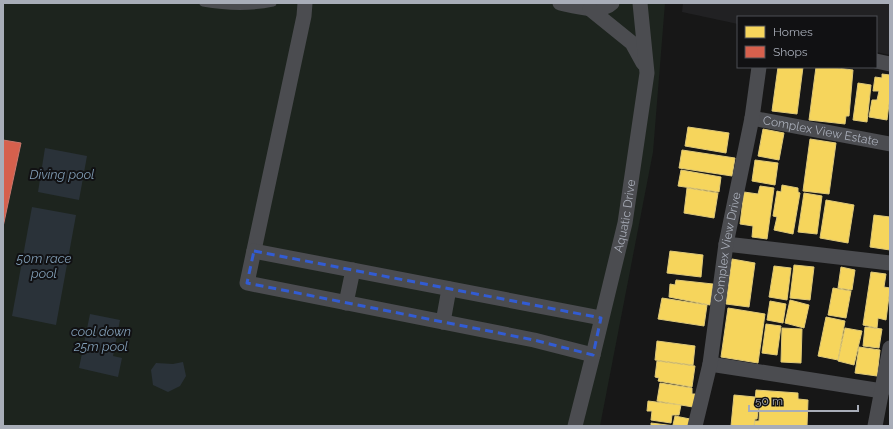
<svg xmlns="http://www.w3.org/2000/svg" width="893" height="429" font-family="Raleway,sans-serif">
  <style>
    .built { fill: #212123 }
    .green { fill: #1d241e }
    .water { fill: #2a3239 }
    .homes { fill: #f6d55c; stroke: #dfc978 }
    .shops { fill: #d6604d; stroke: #c8776d }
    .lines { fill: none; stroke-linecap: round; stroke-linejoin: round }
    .lane { stroke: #4b4c50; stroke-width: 7 }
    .street { stroke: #4b4c50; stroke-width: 15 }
    .marked { fill: none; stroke: #325cd3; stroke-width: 3; stroke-dasharray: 8 5; stroke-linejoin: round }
    .labels { text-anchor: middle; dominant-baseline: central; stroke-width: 4; stroke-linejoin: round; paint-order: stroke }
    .street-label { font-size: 12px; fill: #a8adb8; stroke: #111113 }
    .water-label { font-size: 13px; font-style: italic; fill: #7f9bb3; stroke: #111113 }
  </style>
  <rect width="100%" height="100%" fill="#171717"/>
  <path class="built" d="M683 3H890V55L876 52V17H738V24L682 12Z"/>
  <path class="green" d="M3 3H665L653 152 600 426H3Z"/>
  <g class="water">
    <path d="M45 148 87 156 79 200 38 192Z"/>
    <path d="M32 207 76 215 56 325 12 316Z"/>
    <path d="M90 314 120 320 113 356 122 358 118 377 79 368Z"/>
    <path d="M183 362 186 376 180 386 168 392 153 385 151 370 156 363 173 364Z"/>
  </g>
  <g class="homes">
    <path d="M778 67H803L797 114 772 111Z"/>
    <path d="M816 67H830L853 70 849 116H846L845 124 809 120Z"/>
    <path d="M882 74 890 75V96L887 120 869 117 872 100H877L879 91H873L875 77 882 78Z"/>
    <path d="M858 83 871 85 867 122 853 120Z"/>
    <path d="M688 127 729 133 726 153 685 146Z"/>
    <path d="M763 129 784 133 779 160 758 156Z"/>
    <path d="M810 139 836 143 829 194 803 191Z"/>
    <path d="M682 150 735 158 732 176 679 168Z"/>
    <path d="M755 160 778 163 775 185 752 181Z"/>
    <path d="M681 170 721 177 719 192 678 186Z"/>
    <path d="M782 185 798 188V192L800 193 793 234 774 230 777 217 773 216 777 191 781 192Z"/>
    <path d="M760 186 774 188 767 239 752 237 753 226 740 224 744 192 758 194Z"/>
    <path d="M687 188 718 193 714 218 684 213Z"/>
    <path d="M804 193 822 196 817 234 798 232Z"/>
    <path d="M826 200 854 205 848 243 820 238Z"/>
    <path d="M874 215 890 217V250L870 247Z"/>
    <path d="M670 251 703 255 701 277 667 273Z"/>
    <path d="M732 259 755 263 749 307 726 304Z"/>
    <path d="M794 265 814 267 810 300 790 298Z"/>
    <path d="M774 266 791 268 787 300 769 297Z"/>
    <path d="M841 267 855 270 852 290 838 288Z"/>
    <path d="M871 272 886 274 884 287 890 288 886 320 878 318 877 328 863 325Z"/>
    <path d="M676 280 713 284 710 305 669 297 670 284 675 285Z"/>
    <path d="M833 288 851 291 846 318 828 315Z"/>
    <path d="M662 298 707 305 704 326 658 319Z"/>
    <path d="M790 300 809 305 804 328 785 323Z"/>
    <path d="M770 301 786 304 783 323 767 320Z"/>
    <path d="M728 308 765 314 758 363 721 357Z"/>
    <path d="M826 317 845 321 838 360 818 356Z"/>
    <path d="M766 324 781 326 777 355 762 353Z"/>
    <path d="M865 327 882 329 879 348 863 346Z"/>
    <path d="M782 328 802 329 801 363 781 362Z"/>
    <path d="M845 328 862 331 854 365 838 361Z"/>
    <path d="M657 341 695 346 693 365 655 360Z"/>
    <path d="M859 347 880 350 877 376 855 373Z"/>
    <path d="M657 361 695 366 692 387 658 381 659 378 655 377Z"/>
    <path d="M660 383 692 388V394H695L693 407 657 401Z"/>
    <path d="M756 390 798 393V399L808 400 807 426H754L755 421H759L760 400H755Z"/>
    <path d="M734 395 755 397 754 403H759L757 419H755L754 426H731Z"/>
    <path d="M648 401 681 405 679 415H672L671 423 651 420 652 411H647Z"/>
    <path d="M675 416 690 419 689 426 673 425Z"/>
    <path d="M651 423 675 426H651Z"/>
  </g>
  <path class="shops" d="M3 140 21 143 3 227Z"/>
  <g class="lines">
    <path class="lane" d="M203 3C226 7 250 8 273 3"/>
    <g class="street">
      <path d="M305 3 304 16 247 283 534 340 593 355"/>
      <path d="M560 3C574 6 601 14 612 3"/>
      <path d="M590 9 632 43 643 63"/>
      <path d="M876 61 890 64"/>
      <path id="s1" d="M752 118 890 144"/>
      <path d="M726 244 890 263"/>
      <path d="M254 251 601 318"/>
      <path d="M346 303 353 270"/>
      <path d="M443 322 449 289"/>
      <path d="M710 364 882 391"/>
      <path id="s2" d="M575 426 593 355 625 223 647 73 640 3"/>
      <path id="s3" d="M695 426 710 364 726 244 752 118 759 67"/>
      <path d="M875 426 890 348"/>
    </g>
  </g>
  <path class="marked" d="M254 251 601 318 593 355 534 340 247 283Z"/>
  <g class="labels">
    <g class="street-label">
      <text stroke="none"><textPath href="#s1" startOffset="70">Complex View Estate</textPath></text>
      <text stroke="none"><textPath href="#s2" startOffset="216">Aquatic Drive</textPath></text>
      <text stroke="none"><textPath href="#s3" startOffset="182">Complex View Drive</textPath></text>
    </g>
    <g class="water-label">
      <text x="62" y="174">Diving pool</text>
      <text x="44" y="258">50m race<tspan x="44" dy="15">pool</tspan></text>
      <text x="101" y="331">cool down<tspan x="101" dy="15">25m pool</tspan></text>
    </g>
  </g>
  <rect width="893" height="429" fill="none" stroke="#a8adb8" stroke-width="8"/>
  <rect x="737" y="16" width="140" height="52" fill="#111113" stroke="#4d4f55"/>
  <rect x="745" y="26" width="20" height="12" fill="#f6d55c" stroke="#4d4f55"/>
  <text x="773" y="36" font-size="12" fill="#a8adb8">Homes</text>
  <rect x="745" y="46" width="20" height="12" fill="#d6604d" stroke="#4d4f55"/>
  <text x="773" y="56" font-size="12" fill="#a8adb8">Shops</text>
  <path d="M749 405v6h109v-6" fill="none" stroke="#a8adb8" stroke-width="2"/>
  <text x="755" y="405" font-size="12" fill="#a8adb8" stroke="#111113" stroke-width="3" paint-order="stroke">50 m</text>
</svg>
